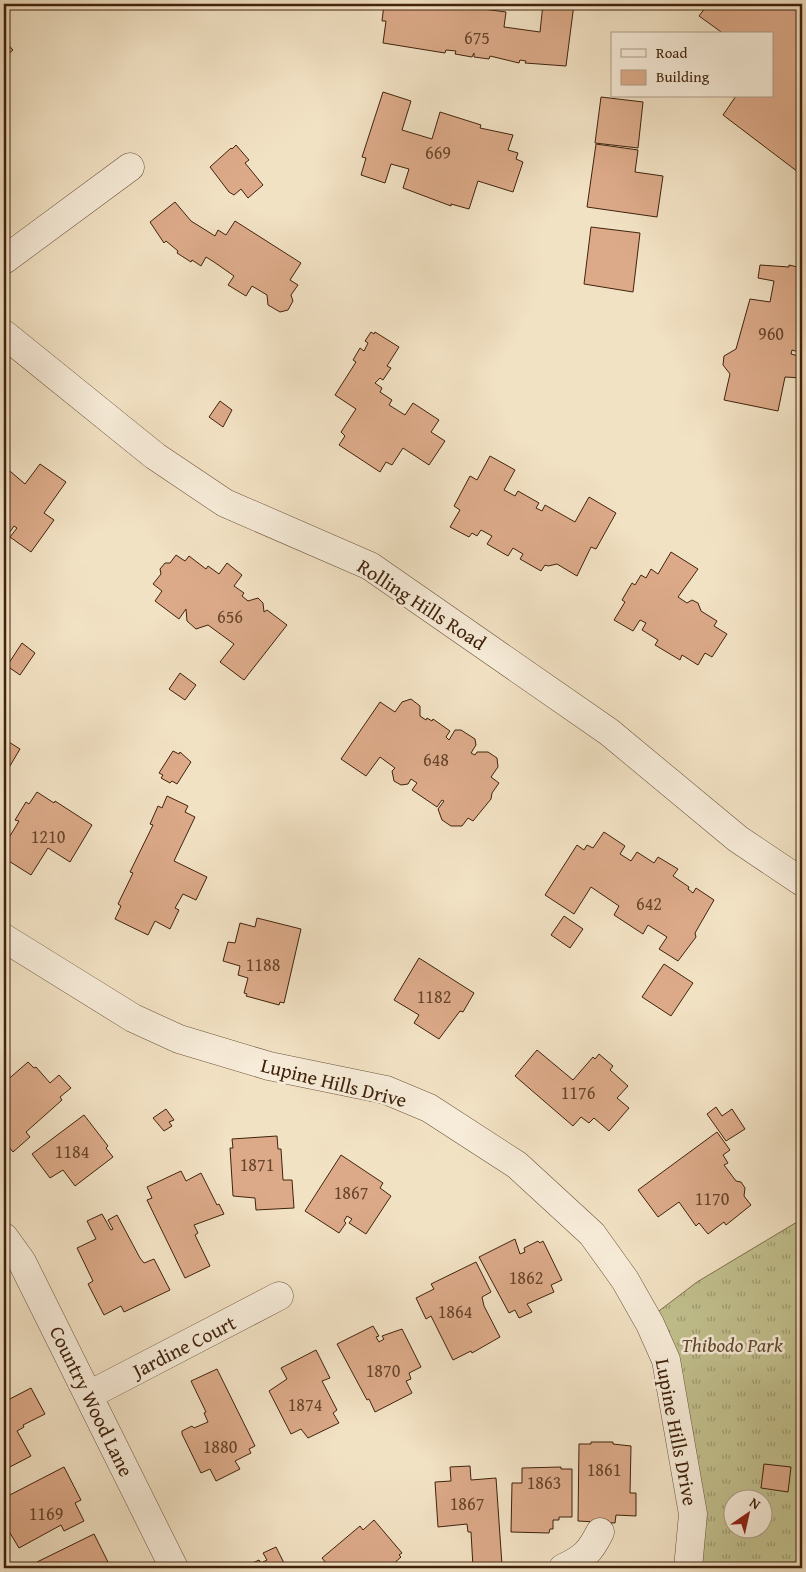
<svg xmlns="http://www.w3.org/2000/svg" width="806" height="1572" font-family="'Gentium Book Plus',serif">
  <style>
    .grass { fill: url(#grass-tufts); stroke: #81724e; fill-rule: evenodd }
    .building { fill: #dcaa89; stroke: #40230c }
    .lines { fill: none; stroke-linecap: round; stroke-linejoin: round }
    .minor-casing { stroke: #6c533a; stroke-width: 29 }
    .minor { stroke: #f7ecd9; stroke-width: 28 }
    .labels { text-anchor: middle; dominant-baseline: central; stroke-width: 5; stroke-linejoin: round; paint-order: stroke }
    .number-label { font-size: 18px; fill: #67452b }
    .street-label { font-size: 20px; fill: #40230c; stroke: #f7ecd9 }
    .park-label { font-size: 20px; font-style: italic; fill: #604a2d; stroke: #f7ecd9 }
  </style>
  <defs>
    <pattern id="grass-tufts" width="24" height="20" patternUnits="userSpaceOnUse" patternTransform="scale(1.25)"><rect width="24" height="20" fill="#c2c18f"/><path d="M3 7l-1-3M5 7V3M7 7l1-3M15 17l-1-3M17 17v-4M19 17l1-3" fill="none" stroke="#9f9c73"/></pattern>
  </defs>
  <rect width="100%" height="100%" fill="#f2e2c4"/>
  <filter id="stains"><feTurbulence type="fractalNoise" baseFrequency=".004" numOctaves="4"/><feColorMatrix values="0 0 0 0 .2 0 0 0 0 .09 0 0 0 0 .02 0 0 0 .5 -.17"/></filter>
  <radialGradient id="worn" r=".72"><stop offset=".6" stop-color="#630" stop-opacity="0"/><stop offset="1" stop-color="#630" stop-opacity=".3"/></radialGradient>
  <path class="grass" d="M802 1219V1568H689L647 1320 697 1282ZM734 1500H764V1530H734Z"/>
  <g class="building">
    <path d="M384 4H462L461 6 506 12 504 27 540 32 543 4H574L566 66 525 63 526 61 520 60 519 63 490 56 489 59 474 57V53L472 57 455 54 456 51 446 50 445 53 383 43 386 21H382Z"/>
    <path d="M708 4H779L787 9 791 4H802V175L723 115 736 96H772V34H724L699 16Z"/>
    <path d="M4 40 13 50 4 58Z"/>
    <path d="M383 92 411 101 402 130 432 139 440 112 481 125 480 128 513 135 508 150 518 153 516 159 523 162 513 192 478 181 469 209 451 204V206L403 188 409 169 391 164 385 183 361 175 366 158 362 157Z"/>
    <path d="M601 97 643 102 638 148 595 143Z"/>
    <path d="M596 144 638 150 635 172 663 176 657 217 587 207Z"/>
    <path d="M236 145 249 160 245 163 263 185 248 198 241 189 234 195 229 192 210 167 231 148 232 149Z"/>
    <path d="M175 202 191 221 215 236 218 230 226 235 235 221 301 263 290 280 298 285 291 295 293 301 288 310 280 312 268 305 267 295 252 286 246 296 228 285 234 276 214 262 206 257 201 266 192 260 191 262 177 253 178 251 166 241 164 243 150 222Z"/>
    <path d="M591 227 640 233 633 292 584 284Z"/>
    <path d="M760 265 789 267V265L802 268V353L792 350 791 354 802 357V378L785 377 778 411 724 400 730 374 723 365 724 356 736 349 750 299 770 302 774 281 758 278Z"/>
    <path d="M371 332 374 334 375 332 399 347 387 366 391 368 383 380 380 378 375 383 382 388 380 392 392 400 389 405 405 415 413 403 439 420 431 432 445 441 429 465 403 448 392 465 386 462 380 472 339 445 345 436 341 432 356 409 335 395 356 362 353 360 360 348 364 351 368 343 365 341Z"/>
    <path d="M220 401 232 410 223 427 209 417Z"/>
    <path d="M490 456 515 470 504 490 515 496 518 491 539 503 536 508 542 511 545 505 575 522 589 497 616 513 596 549 591 547 577 576 557 564 548 566 545 565 541 571 520 559 523 554 513 548 508 556 487 544 492 536 481 530 477 536 472 533 469 537 450 527 460 510 454 506 470 476 477 480Z"/>
    <path d="M40 464 66 482 44 513 54 520 31 552 10 537 17 528 14 526 6 538 4 536V466L25 484Z"/>
    <path d="M671 552 698 569 678 597 687 603 692 600 698 603 701 611 717 621 714 626 727 634 712 657 705 653 698 665 682 655 680 660 655 645 658 640 642 630 646 623 640 620 633 631 614 620 625 602 622 600 632 583 635 585 641 575 646 578 651 569 658 574Z"/>
    <path d="M176 555 185 561 189 556 206 569 208 566 219 574 227 563 242 575 234 586 244 593 242 596 248 601 258 598 263 603 264 612 267 610 287 625 244 680 220 662 234 644 208 625 196 629 187 621 186 609 179 619 155 601 162 591 153 584 161 574 160 569 165 563H170Z"/>
    <path d="M22 643 35 653 20 675 7 666Z"/>
    <path d="M180 673 196 685 185 700 169 689Z"/>
    <path d="M411 699 420 706V716L426 720 427 718 432 721 433 719 450 731 446 737 449 740 455 730H461L475 739 476 745 471 753 475 755 477 752H488L497 758 498 767 491 777 499 783 492 793 491 799 473 821 468 818 462 826H451L442 820 438 809 444 801 442 800 437 807 412 790 417 783 411 779 408 784 401 785 394 781 392 771 395 768 380 757 366 776 341 759 380 702 395 712 402 702Z"/>
    <path d="M4 739 20 749 4 776Z"/>
    <path d="M173 751 179 754 180 752 191 762 177 784 172 781 170 783 161 778 163 775 159 773Z"/>
    <path d="M37 792 54 803 55 801 92 825 70 862 48 848 31 875 4 858V846L19 821 15 820 26 802 29 804Z"/>
    <path d="M167 796 188 806 185 812 195 817 174 861 207 877 196 900 183 894 175 908 179 910 170 929 155 921 148 935 115 919 121 906 118 904 133 873 130 872 153 825 150 824 158 806 162 808Z"/>
    <path d="M604 832 625 846 620 854 631 861 637 852 654 863 658 857 678 869 673 876 689 887 688 889 693 893 696 888 714 900 695 933 696 937 678 961 659 949 667 937 648 925 643 934 614 915 619 906 591 887 574 914 545 895 577 845 584 850 587 845 593 848Z"/>
    <path d="M564 916 583 929 570 948 551 935Z"/>
    <path d="M257 918 301 929 284 1003 280 1002 279 1005 246 996 247 994 244 993 248 978 238 975 240 966 223 961 228 942 235 943 240 923 255 927Z"/>
    <path d="M419 958 474 993 463 1012 460 1011 439 1039 414 1023 419 1015 394 1000Z"/>
    <path d="M664 964 693 983 671 1016 642 997Z"/>
    <path d="M537 1050 573 1080 593 1057 595 1059 599 1054 613 1066 610 1070 628 1086 617 1098 629 1108 609 1131 594 1118 589 1123 581 1117 573 1126 515 1076Z"/>
    <path d="M28 1062 34 1068 36 1067 50 1083 59 1075 71 1088 60 1097 62 1100 26 1132 30 1137 13 1152 4 1141V1083Z"/>
    <path d="M716 1107 722 1116 732 1109 745 1129 726 1141 707 1114Z"/>
    <path d="M166 1109 174 1120 169 1122 172 1126 164 1131 153 1118Z"/>
    <path d="M84 1115 108 1146 106 1148 113 1157 75 1186 63 1170 50 1178 32 1154Z"/>
    <path d="M717 1132 730 1150 723 1155 728 1163 724 1165 736 1181 741 1182 745 1188 744 1196 751 1205 726 1225 724 1222 708 1234 699 1223 696 1226 679 1202 658 1217 638 1190Z"/>
    <path d="M277 1136 278 1149H281L283 1180H292L294 1208 256 1210 255 1198 233 1196 230 1148H233L232 1139Z"/>
    <path d="M341 1155 383 1183 380 1188 391 1196 366 1234 349 1223 352 1219 347 1216 344 1221 346 1223 339 1233 305 1211Z"/>
    <path d="M181 1171 186 1181 201 1173 217 1205 219 1204 224 1214 194 1225 198 1233 195 1235 210 1266 185 1278 147 1200 152 1198 147 1187Z"/>
    <path d="M102 1214 111 1230 113 1229 108 1220 117 1215 140 1258 144 1263 154 1259 170 1290 124 1312 121 1306 104 1315 88 1284 93 1281 77 1248 96 1239 87 1221Z"/>
    <path d="M515 1239 520 1254 525 1252 524 1248 538 1241 540 1243 543 1241 562 1280 551 1285 554 1292 527 1304 532 1312 519 1318 515 1310 509 1313 479 1257Z"/>
    <path d="M476 1262 491 1292 482 1297 484 1306 500 1337 472 1353 471 1351 453 1360 431 1316 426 1319 416 1298 434 1289 431 1284Z"/>
    <path d="M373 1326 379 1336 376 1337 379 1342 384 1339 382 1336 402 1329 421 1367 409 1373 411 1379 406 1381 412 1393 375 1412 369 1399 367 1400 337 1344Z"/>
    <path d="M316 1350 330 1378 322 1381 337 1410 333 1413 339 1423 308 1438 301 1429 291 1434 269 1391 287 1379 281 1368Z"/>
    <path d="M217 1369 255 1446 249 1449 251 1453 235 1461 240 1469 216 1481 210 1469 201 1473 182 1434V1431L192 1426 194 1428 208 1422 204 1413 206 1412 191 1381Z"/>
    <path d="M31 1388 45 1414 23 1425 24 1427 17 1431 31 1456 4 1470V1402Z"/>
    <path d="M591 1442H613V1444L631 1446 630 1493H636V1516L616 1515 615 1523 578 1521 579 1444H591Z"/>
    <path d="M764 1464 791 1467 788 1492 761 1488Z"/>
    <path d="M470 1466 471 1480 496 1478 502 1565 489 1566V1568L473 1567 471 1532H468L467 1524 438 1527 435 1482 451 1481 450 1467Z"/>
    <path d="M64 1467 81 1500 75 1503 84 1521 64 1531 61 1525 19 1548 4 1523V1498Z"/>
    <path d="M561 1467V1469H572V1517H559V1520H553V1529H550L549 1533 511 1532 512 1483H522V1468Z"/>
    <path d="M800 1468H802V1490H798Z"/>
    <path d="M374 1520 402 1553 399 1555 401 1557 389 1568 387 1566 384 1568H330L322 1558 360 1526 363 1530Z"/>
    <path d="M94 1534 111 1568H33L39 1565 37 1562Z"/>
    <path d="M276 1547 286 1567 289 1565 291 1568H242L259 1560 261 1563 267 1560 263 1553Z"/>
  </g>
  <g class="lines">
    <defs>
      <g id="minor">
        <path d="M4 260 130 167"/>
        <path d="M4 334 155 456 225 503 370 566 609 732 738 839 802 882"/>
        <path d="M4 938 133 1018 179 1039 269 1066 386 1090 429 1108 517 1165 592 1234 625 1280 650 1324 666 1360 693 1514 688 1568"/>
        <path d="M4 1237 22 1262 174 1568"/>
        <path d="M89 1395 279 1296"/>
        <path d="M563 1568C584 1558 590 1552 600 1532"/>
      </g>
    </defs>
    <use href="#minor" class="minor-casing"/>
    <use href="#minor" class="minor"/>
  </g>
  <g class="labels">
    <g class="number-label">
      <text x="477" y="37">675</text>
      <text x="438" y="152">669</text>
      <text x="771" y="333">960</text>
      <text x="230" y="616">656</text>
      <text x="436" y="759">648</text>
      <text x="48" y="836">1210</text>
      <text x="649" y="903">642</text>
      <text x="263" y="964">1188</text>
      <text x="434" y="996">1182</text>
      <text x="578" y="1092">1176</text>
      <text x="72" y="1151">1184</text>
      <text x="257" y="1164">1871</text>
      <text x="351" y="1192">1867</text>
      <text x="712" y="1198">1170</text>
      <text x="526" y="1277">1862</text>
      <text x="455" y="1311">1864</text>
      <text x="383" y="1370">1870</text>
      <text x="305" y="1404">1874</text>
      <text x="220" y="1446">1880</text>
      <text x="604" y="1469">1861</text>
      <text x="544" y="1482">1863</text>
      <text x="467" y="1503">1867</text>
      <text x="46" y="1513">1169</text>
    </g>
    <g class="street-label">
      <text transform="translate(422 604) rotate(33)">Rolling Hills Road</text>
      <text transform="translate(334 1082) rotate(14)">Lupine Hills Drive</text>
      <text transform="translate(184 1346) rotate(-27)">Jardine Court</text>
      <text transform="translate(92 1401) rotate(64)">Country Wood Lane</text>
      <text transform="translate(677 1432) rotate(79)">Lupine Hills Drive</text>
    </g>
    <g class="park-label">
      <text x="732" y="1344">Thibodo Park</text>
    </g>
  </g>
  <rect width="806" height="1572" fill="none" stroke="#f2e2c4" stroke-width="20"/>
  <rect x="5" y="5" width="796" height="1562" fill="none" stroke="#40230c" stroke-width="2.5"/>
  <rect x="10" y="10" width="786" height="1552" fill="none" stroke="#40230c"/>
  <rect x="611" y="32" width="162" height="65" fill="#f7ecd9" stroke="#ae9c87"/>
  <rect x="621" y="49" width="25" height="8" fill="#f7ecd9" stroke="#ae9c87"/>
  <text x="656" y="58" font-size="15" fill="#40230c">Road</text>
  <rect x="621" y="70" width="25" height="15" fill="#dcaa89" stroke="#ae9c87"/>
  <text x="656" y="82" font-size="15" fill="#40230c">Building</text>
  <g transform="translate(748 1514) rotate(34)"><circle r="24" fill="#f7ecd9" stroke="#ae9c87"/>
  <path d="M0-4L9 19L0 12L-9 19Z" fill="#8f2418"/>
  <text y="-8" font-size="14" font-weight="bold" text-anchor="middle" fill="#40230c">N</text>
  </g>
  <rect width="100%" height="100%" filter="url(#stains)"/>
  <rect width="100%" height="100%" fill="url(#worn)"/>
</svg>
